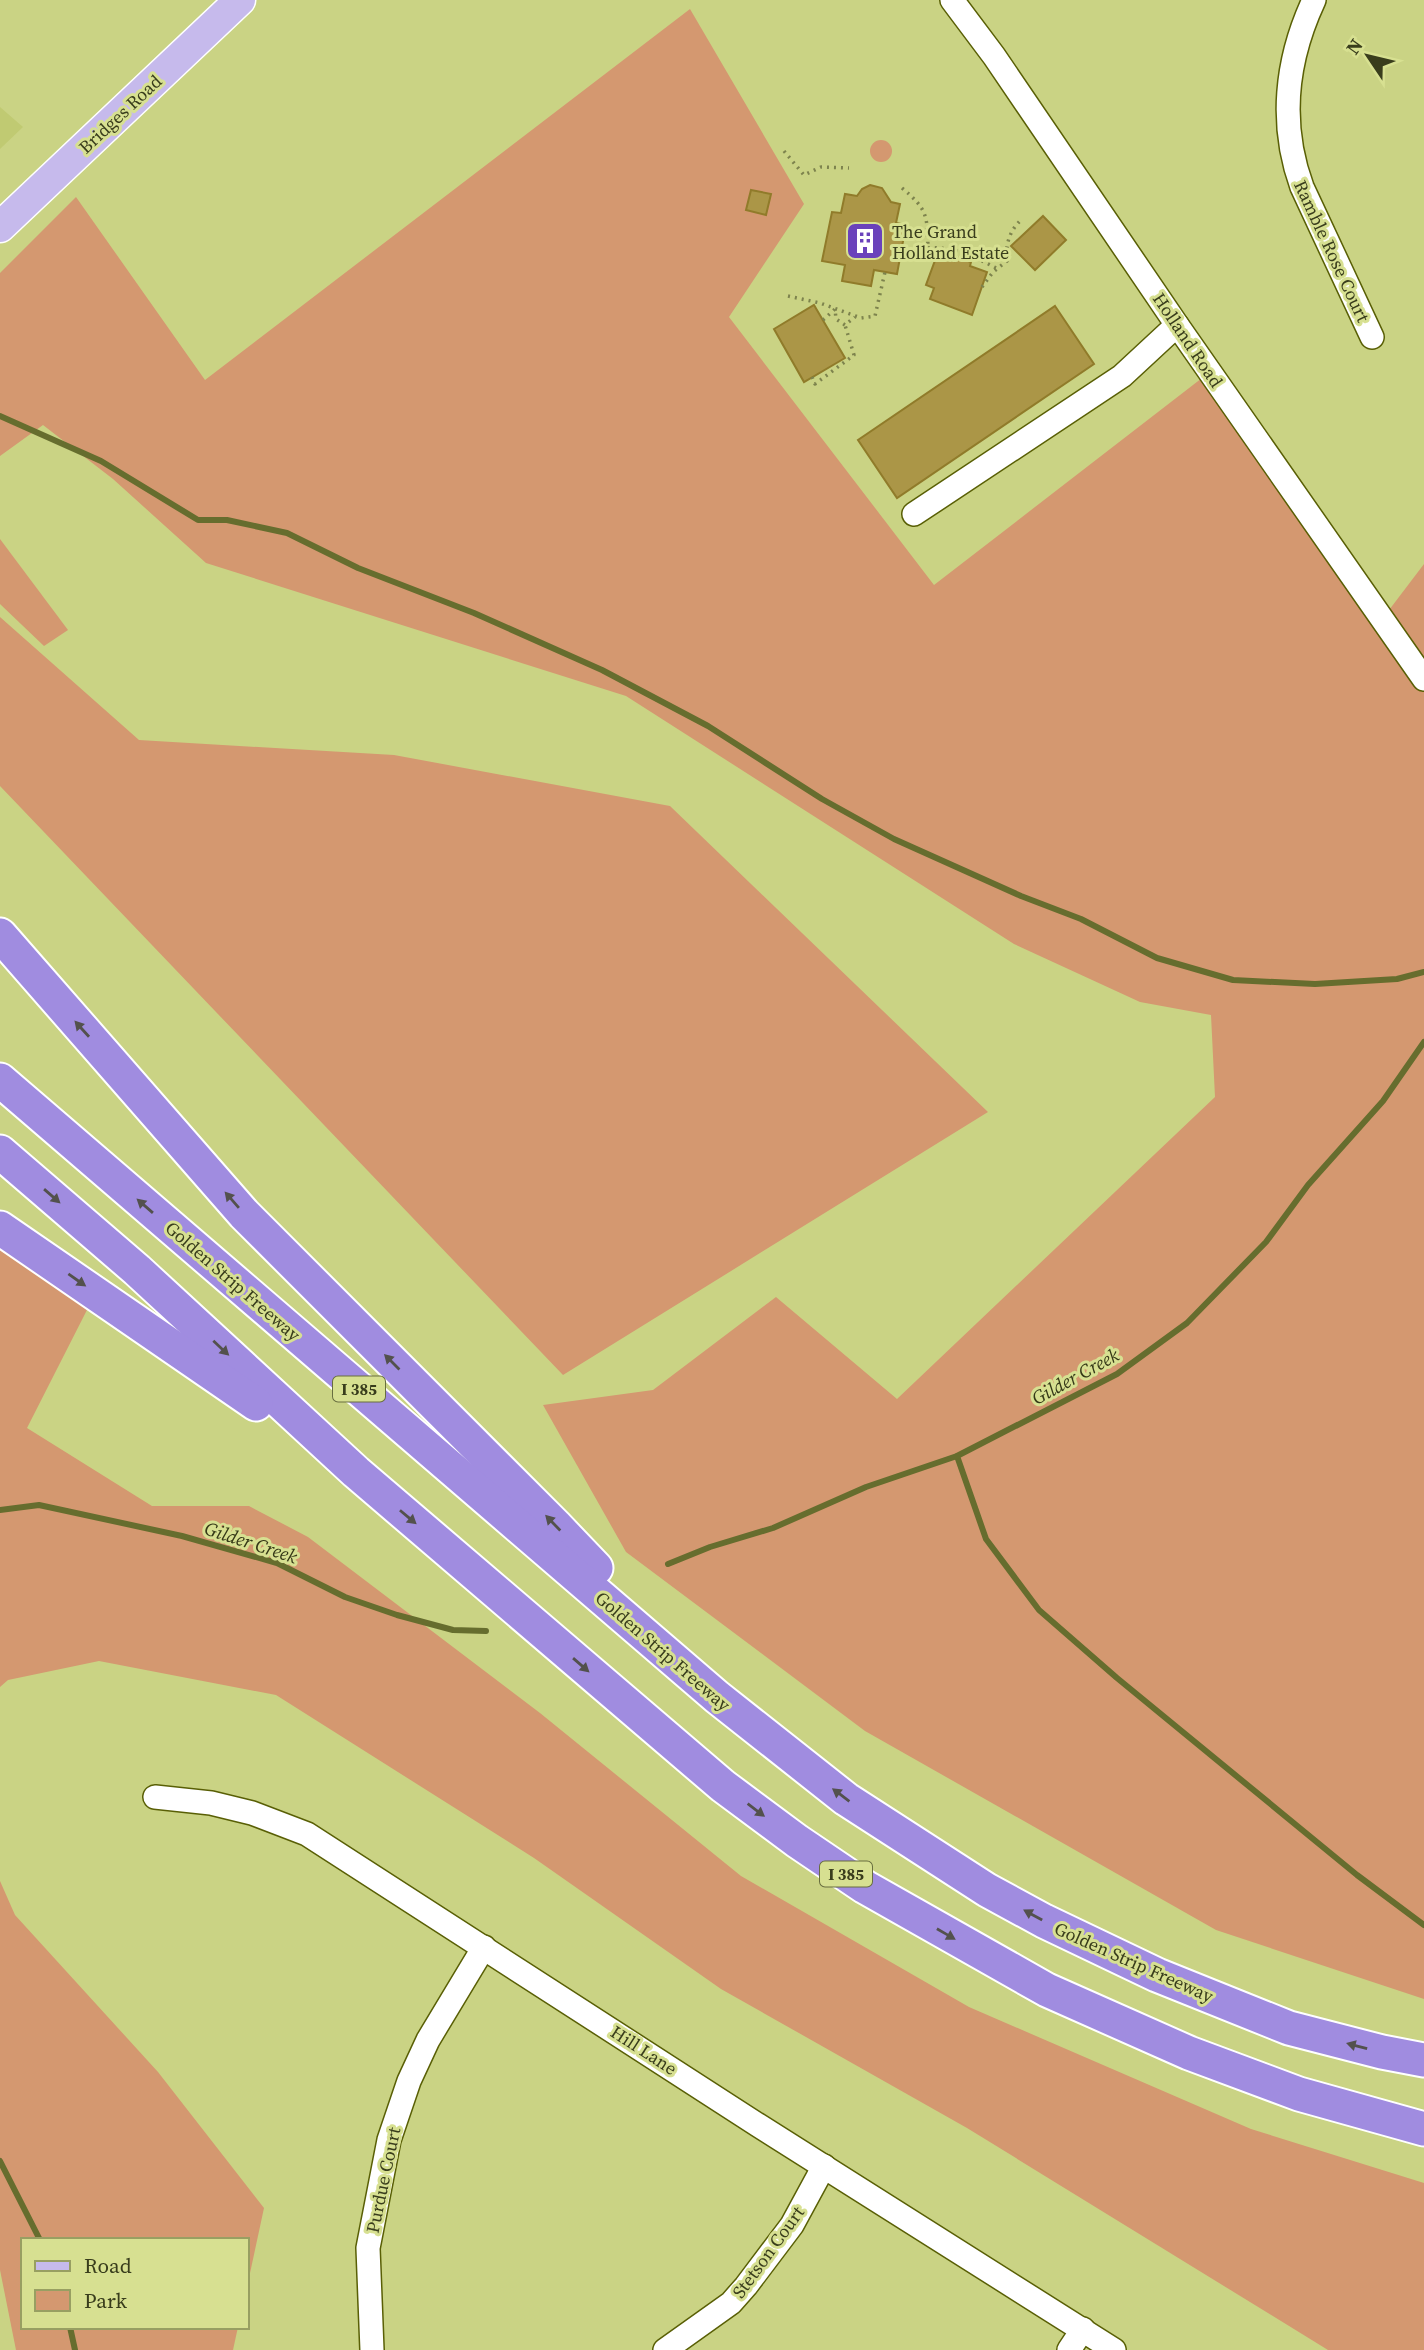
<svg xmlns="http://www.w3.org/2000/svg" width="1424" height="2350" font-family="'Source Serif 4',serif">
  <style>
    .built { fill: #c0ca72 }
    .green { fill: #d49870 }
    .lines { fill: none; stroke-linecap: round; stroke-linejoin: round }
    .stream { stroke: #666d2e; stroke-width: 6 }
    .building { fill: #ab9647; stroke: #907b2a; stroke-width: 2 }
    .minor-casing { stroke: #595f05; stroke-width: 26 }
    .major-casing { stroke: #fff; stroke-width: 33 }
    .highway-casing { stroke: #fff; stroke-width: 37 }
    .path { stroke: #7d834d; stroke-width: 3.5; stroke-dasharray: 2 5; stroke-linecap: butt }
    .minor { stroke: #fff; stroke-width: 23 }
    .major { stroke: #c6baec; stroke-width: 30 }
    .highway { stroke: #a08ce0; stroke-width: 33 }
    .oneway { fill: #53514d }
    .labels { text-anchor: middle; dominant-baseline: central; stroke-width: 6; stroke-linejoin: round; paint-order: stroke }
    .shield { fill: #d7e091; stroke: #686e3f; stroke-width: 2 }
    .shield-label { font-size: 16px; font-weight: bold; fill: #393d1c }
    .street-label { font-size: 18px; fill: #393d1c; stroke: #d7e091 }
    .poi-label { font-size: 18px; fill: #393d1c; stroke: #d7e091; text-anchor: start }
    .water-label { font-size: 19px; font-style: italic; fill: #353817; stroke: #d7e091 }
  </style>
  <rect width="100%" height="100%" fill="#cad384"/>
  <path class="built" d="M0 107 23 127 0 149Z"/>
  <g class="green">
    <path d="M690 9 804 204 729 317 934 585 1215 368 1383 618 1424 564V1999L1216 1930 865 1731 626 1552 543 1405 653 1390 776 1297 897 1399 1215 1097 1211 1015 1140 1002 1014 944 626 696 206 563 113 479 43 425 0 456V273L76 197 205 380Z"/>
    <circle cx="881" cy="151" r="11"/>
    <path d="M0 539 68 630 44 646 0 604Z"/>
    <path d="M0 617 139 740 394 755 670 806 988 1112 563 1375 0 786Z"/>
    <path d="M0 1249 89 1306 27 1428 152 1506H249L308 1537 540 1713 741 1876 969 2007 1251 2129 1424 2183V2350H1328L967 2128 721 1989 534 1858 276 1695 99 1661 8 1680 0 1687Z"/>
    <path d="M0 1881 15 1915 158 2072 264 2208 247 2287V2240H23V2327H238L233 2350H16L0 2270Z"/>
  </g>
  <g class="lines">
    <g class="stream">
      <path d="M0 416 101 461 198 520H227L287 533 358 568 474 613 602 670 708 726 822 799 894 839 1021 896 1081 919 1157 958 1233 980 1315 984 1397 979 1424 972"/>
      <path d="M957 1456 986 1539 1039 1610 1117 1678 1357 1875 1424 1925"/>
      <path d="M0 1510 39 1505 182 1536 277 1563 345 1597 397 1615 453 1630 486 1631"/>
      <path d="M668 1564 710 1547 773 1528 866 1487 957 1456 1117 1374 1187 1323 1266 1242 1308 1185 1383 1101 1424 1042"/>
      <path d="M0 2161 40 2240"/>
      <path d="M70 2327 75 2350"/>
    </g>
  </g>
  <g class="building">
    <path d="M870 185 882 188 891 202 900 204 896 223 906 225 897 274 874 270 871 286 842 281 845 265 822 261 832 212 841 213 845 194 857 196 862 189Z"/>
    <path d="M751 190 771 194 766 215 746 210Z"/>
    <path d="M1043 216 1066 240 1035 270 1011 246Z"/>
    <path d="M937 255 954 261 956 257 971 262 970 266 987 272 972 315 930 299 934 288 926 285Z"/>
    <path d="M814 305 845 358 804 382 774 329Z"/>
    <path d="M1055 306 1094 364 897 498 858 440Z"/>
  </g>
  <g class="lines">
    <defs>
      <g id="minor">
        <path d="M952 0 994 56 1177 325 1424 679"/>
        <path d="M1314 0C1286 60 1279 124 1302 187L1372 337"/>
        <path d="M914 514 1122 376 1177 325"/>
        <path d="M155 1797 211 1803 252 1813 307 1834 758 2125 1114 2350"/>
        <path d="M372 2350 368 2248 389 2140 409 2081 428 2040 484 1947"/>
        <path d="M665 2350 731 2303 746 2286 792 2225 824 2166"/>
        <path d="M1069 2350 1083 2329"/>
      </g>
      <path id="major" d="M0 227 240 0"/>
      <g id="highway">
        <path d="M0 935 244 1214 555 1525 596 1568"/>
        <path d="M0 1080 717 1697 846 1799 987 1890 1044 1921 1157 1975 1289 2028 1382 2052 1424 2060"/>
        <path d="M0 1152 137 1270 356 1472 723 1786 797 1841 865 1887 1047 1990 1189 2053 1299 2094 1424 2129"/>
        <path d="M0 1228 256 1404"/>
      </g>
    </defs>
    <use href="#minor" class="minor-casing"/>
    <use href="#major" class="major-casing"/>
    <use href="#highway" class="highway-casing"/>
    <g class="path">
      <path d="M784 151 804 175 821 167 849 168"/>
      <path d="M902 188C928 210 927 215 928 248"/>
      <path d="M901 256C910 254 919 249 927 248 953 246 975 257 998 269"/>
      <path d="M982 287 993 272 1007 261C1005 244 1010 230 1022 219"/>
      <path d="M788 296 820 303 861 318 875 316 885 272"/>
      <path d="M823 320 835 309 836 319 845 325 855 317"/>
      <path d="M812 377 815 384 854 355 845 325"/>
    </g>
    <use href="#minor" class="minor"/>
    <use href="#major" class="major"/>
    <use href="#highway" class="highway"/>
  </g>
  <defs><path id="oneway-solid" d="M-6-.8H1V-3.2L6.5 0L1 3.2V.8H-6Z" transform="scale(1.75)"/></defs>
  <g class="oneway">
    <use href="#oneway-solid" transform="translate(82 1029) rotate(-132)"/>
    <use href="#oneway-solid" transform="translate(52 1196) rotate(41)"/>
    <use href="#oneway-solid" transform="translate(232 1200) rotate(-131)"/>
    <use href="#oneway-solid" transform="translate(145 1206) rotate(-139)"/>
    <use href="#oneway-solid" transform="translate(77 1280) rotate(35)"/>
    <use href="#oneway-solid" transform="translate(221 1348) rotate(43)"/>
    <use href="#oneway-solid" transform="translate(392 1362) rotate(-135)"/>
    <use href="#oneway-solid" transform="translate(408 1517) rotate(40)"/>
    <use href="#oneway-solid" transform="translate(553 1523) rotate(-134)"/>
    <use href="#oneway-solid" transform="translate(581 1665) rotate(41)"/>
    <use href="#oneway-solid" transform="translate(841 1795) rotate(-143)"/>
    <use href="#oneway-solid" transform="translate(756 1810) rotate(37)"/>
    <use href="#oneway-solid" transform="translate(1033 1915) rotate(-151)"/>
    <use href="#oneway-solid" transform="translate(946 1934) rotate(30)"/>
    <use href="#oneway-solid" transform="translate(1357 2046) rotate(-165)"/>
  </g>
  <defs>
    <symbol id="building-square" viewBox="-11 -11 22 22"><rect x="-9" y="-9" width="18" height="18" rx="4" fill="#6a42bb" stroke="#d7e091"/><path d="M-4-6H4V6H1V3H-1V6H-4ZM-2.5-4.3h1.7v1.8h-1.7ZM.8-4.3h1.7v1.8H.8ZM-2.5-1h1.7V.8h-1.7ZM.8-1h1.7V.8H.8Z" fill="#fff"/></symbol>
  </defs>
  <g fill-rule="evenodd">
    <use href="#building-square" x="843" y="219" width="44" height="44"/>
  </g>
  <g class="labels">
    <g class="shield">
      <rect x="333" y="1376.5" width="52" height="25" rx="5"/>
      <rect x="820" y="1861.5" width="52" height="25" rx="5"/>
    </g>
    <g class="shield-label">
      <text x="359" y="1389">I 385</text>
      <text x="846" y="1874">I 385</text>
    </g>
    <g class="street-label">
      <text transform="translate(120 114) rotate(-43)">Bridges Road</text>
      <text transform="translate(1332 251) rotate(65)">Ramble Rose Court</text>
      <text transform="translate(1188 340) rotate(56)">Holland Road</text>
      <text transform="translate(233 1281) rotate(41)">Golden Strip Freeway</text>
      <text transform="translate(663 1651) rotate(41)">Golden Strip Freeway</text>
      <text transform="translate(1134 1962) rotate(24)">Golden Strip Freeway</text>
      <text transform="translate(644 2050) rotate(33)">Hill Lane</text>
      <text transform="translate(383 2180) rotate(-78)">Purdue Court</text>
      <text transform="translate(768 2252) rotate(-54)">Stetson Court</text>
    </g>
    <g class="poi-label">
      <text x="892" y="231">The Grand<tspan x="892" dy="21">Holland Estate</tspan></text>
    </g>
    <g class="water-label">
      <text transform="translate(1075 1376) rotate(-29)">Gilder Creek</text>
      <text transform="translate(251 1542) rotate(18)">Gilder Creek</text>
    </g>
  </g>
  <rect x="21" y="2238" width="228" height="91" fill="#d7e091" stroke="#989f62" stroke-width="2"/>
  <rect x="35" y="2261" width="35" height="10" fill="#c6baec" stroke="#989f62" stroke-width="2"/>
  <text x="84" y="2273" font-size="21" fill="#393d1c">Road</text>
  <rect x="35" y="2290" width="35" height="21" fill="#d49870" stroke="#989f62" stroke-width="2"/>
  <text x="84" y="2308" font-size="21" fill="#393d1c">Park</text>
  <g transform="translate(1368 56) rotate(305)" stroke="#d7e091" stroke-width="5" paint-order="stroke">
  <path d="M0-5L12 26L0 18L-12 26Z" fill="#393d1c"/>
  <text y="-10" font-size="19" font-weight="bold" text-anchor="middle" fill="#393d1c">N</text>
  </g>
</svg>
